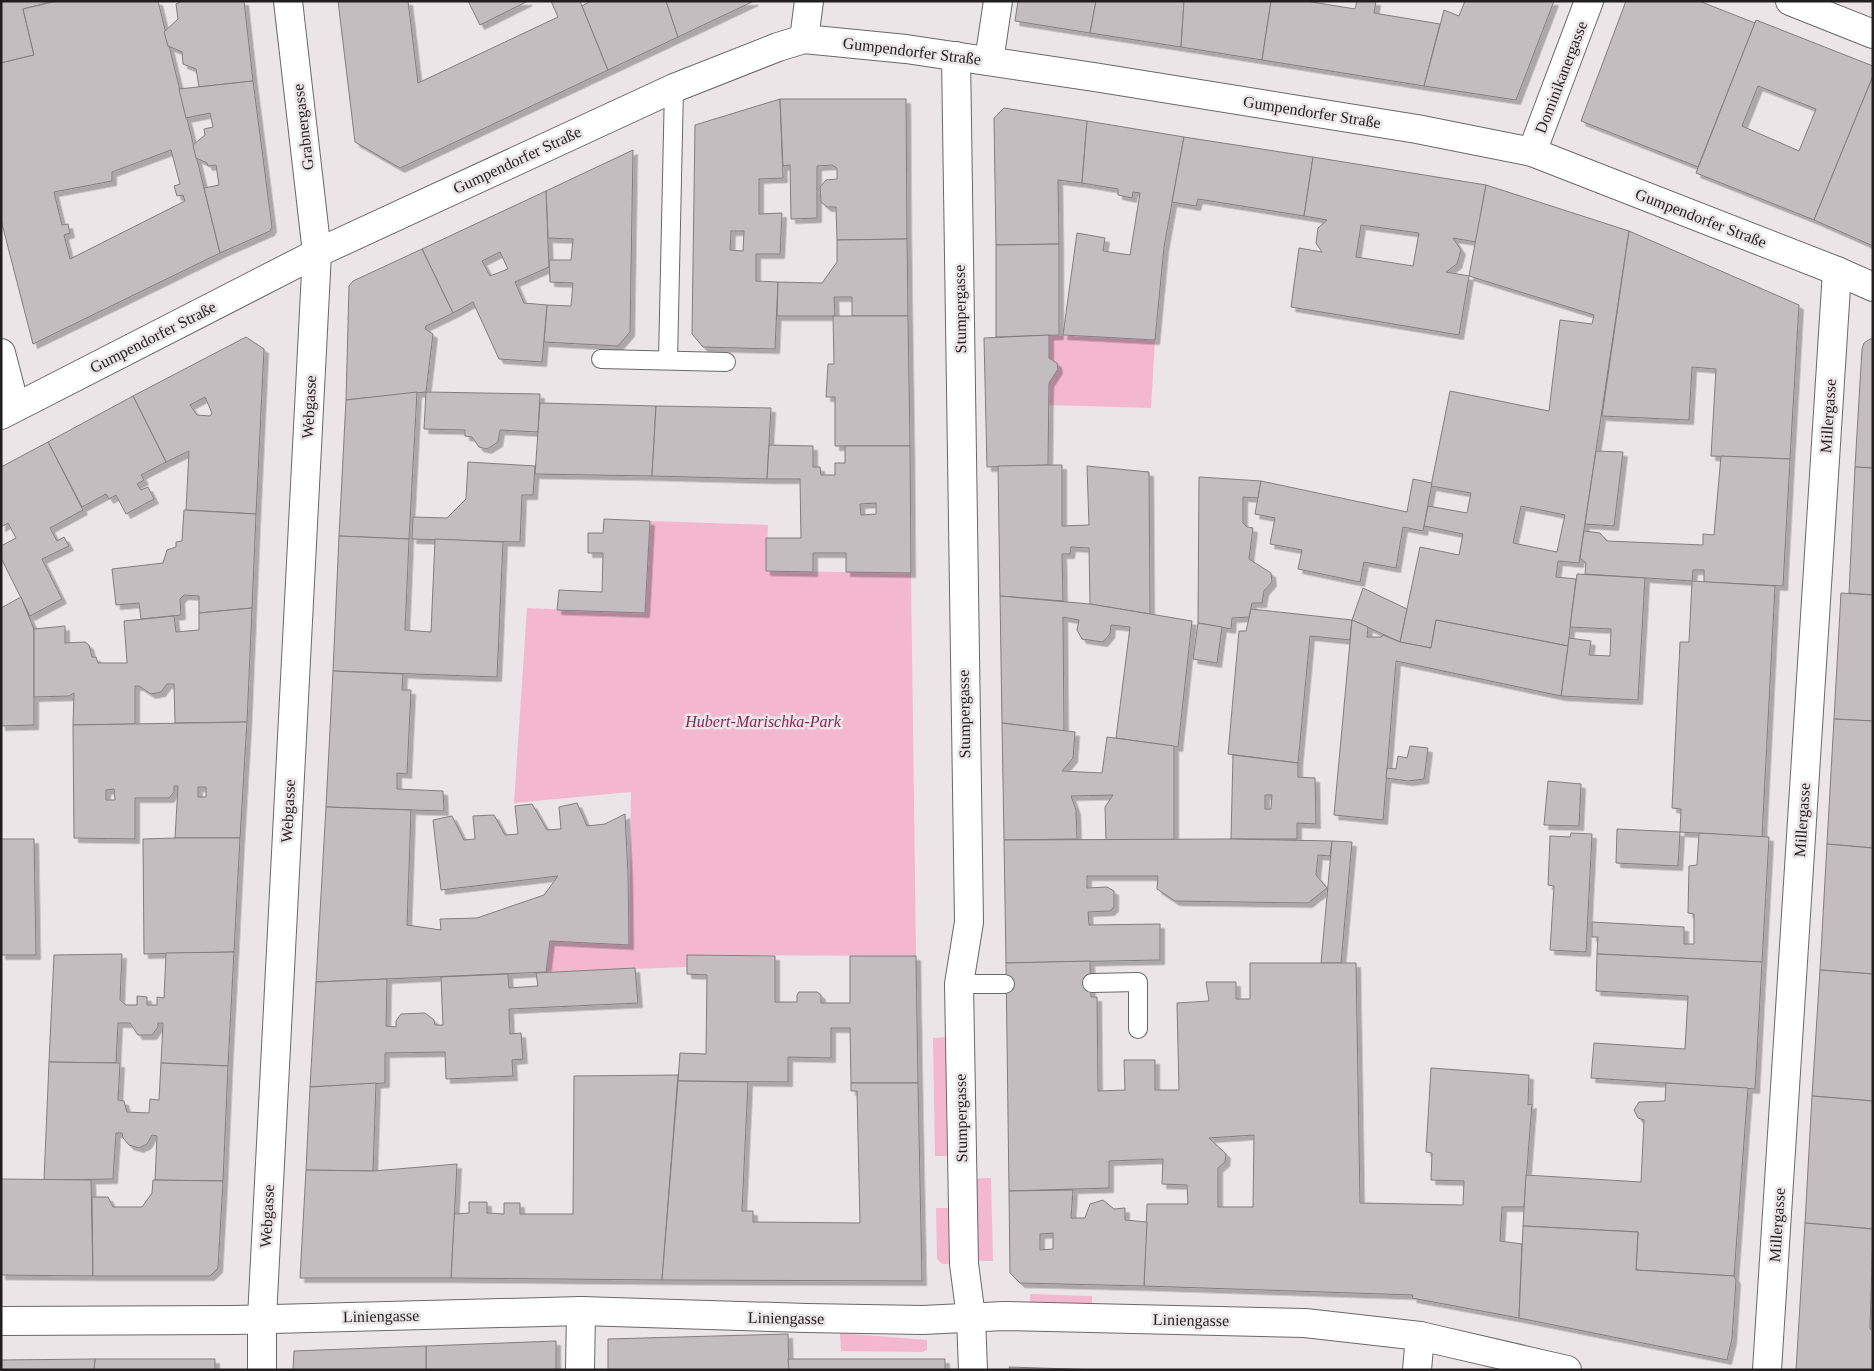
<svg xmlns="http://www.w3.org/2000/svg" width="1874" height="1371" font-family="Georgia,serif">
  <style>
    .green { fill: #f3b8ce }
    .building { fill: #c3bdbf; stroke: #837d7f; fill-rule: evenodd; filter: url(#shadow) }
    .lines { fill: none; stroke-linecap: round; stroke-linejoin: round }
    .lane-casing { stroke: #6c6768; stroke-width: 20 }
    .street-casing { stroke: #6c6768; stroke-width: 30 }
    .secondary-casing { stroke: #6c6768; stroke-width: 30 }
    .lane { stroke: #fff; stroke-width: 18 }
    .street { stroke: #fff; stroke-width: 28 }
    .secondary { stroke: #fff; stroke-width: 28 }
    .labels { text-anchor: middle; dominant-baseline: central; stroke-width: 5; stroke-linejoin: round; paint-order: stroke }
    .street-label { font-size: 16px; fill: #201e1e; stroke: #ebe5e7 }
    .park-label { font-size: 16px; font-style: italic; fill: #8c2357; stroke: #ebe5e7 }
  </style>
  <defs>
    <filter id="shadow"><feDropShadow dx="4.5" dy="4.5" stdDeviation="0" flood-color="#0004"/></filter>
  </defs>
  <rect width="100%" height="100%" fill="#ebe5e7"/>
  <g class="green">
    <path d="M1049 335 1155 340 1151 408 1048 405 1049 383 1058 369 1056 363 1049 358Z"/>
    <path d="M650 521 768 525 766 571 911 573 916 956 687 955V967L546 972 550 941 629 945 631 792 514 803 527 608 645 613Z"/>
    <path d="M946 1037 947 1156H935L933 1038Z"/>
    <path d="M991 1178 993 1261H973L972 1179Z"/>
    <path d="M936 1208H949L950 1264H942L937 1259Z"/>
    <path d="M1030 1294 1092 1296V1308L1030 1305Z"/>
    <path d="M840 1333 927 1340V1350L922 1352 841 1351Z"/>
  </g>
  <g class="building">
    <path d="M1 1H55L23 9 34 55 1 63Z"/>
    <path d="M57 1H158L220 253 33 344 1 220V63L34 55 23 9ZM171 150 180 184 174 186 177 196 183 195 185 201 70 259 64 235 70 233 68 224 62 225 54 192 112 181V172Z"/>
    <path d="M182 1H244L253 81 199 87 196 69 183 64 182 52 168 46 164 32 178 19 176 4Z"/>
    <path d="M338 1H408L418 83 558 17 551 1H580L608 70 400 168 355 142Z"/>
    <path d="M468 1H528L480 25Z"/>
    <path d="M591 1H666L678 37 608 70 582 6Z"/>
    <path d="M666 1H754L678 37Z"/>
    <path d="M1018 1H1096L1090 33 1015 21Z"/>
    <path d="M1096 1H1184L1181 47 1090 33Z"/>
    <path d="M1184 1H1271L1262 60 1181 47Z"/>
    <path d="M1271 1H1306L1355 9 1357 1H1376L1374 13 1440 24 1424 86 1262 60Z"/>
    <path d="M1465 1H1554L1516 100 1424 86 1444 10 1459 16Z"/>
    <path d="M1626 1H1699L1755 23 1698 167 1581 121Z"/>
    <path d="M1756 20 1873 66V76L1814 220 1696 173ZM1758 86 1816 109 1799 151 1742 126Z"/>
    <path d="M1873 76V246L1814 220Z"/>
    <path d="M253 81 272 227 270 231 220 253 204 188 219 185 216 165 208 166 207 163 196 158 193 145 205 135 204 129 213 127 210 113 186 118 179 89Z"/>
    <path d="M780 99 783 178 759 179V214L782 213 780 254H756V281L778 282 775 349 703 347 692 334 695 125ZM731 231H744L743 251 730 250Z"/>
    <path d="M780 99H906L907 239 837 240 836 207H827L821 202 820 187 826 180 837 179V168L832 165 817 166V218L791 219 790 165 783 166Z"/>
    <path d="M1004 108 1087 121 1082 183 1058 180 1059 244 996 245 994 118Z"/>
    <path d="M1087 121 1184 137 1164 247 1155 340 1063 335 1077 233 1105 238 1103 251 1130 255 1140 193 1133 192 1132 198 1118 195V189L1082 183Z"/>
    <path d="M1184 137 1313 157 1304 216 1198 199 1196 206 1172 202Z"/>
    <path d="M633 150 630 332 618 346 544 342 547 305 571 306 573 283 550 282 549 260H571L573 239 548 238 546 191Z"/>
    <path d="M1313 157 1486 185 1476 242 1453 238 1461 250 1457 264 1446 272 1469 276 1459 335 1291 307 1299 248 1322 252 1316 243 1318 228 1327 220 1304 216ZM1361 225 1419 233 1413 266 1356 257Z"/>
    <path d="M1486 185 1629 231 1579 563 1558 561 1556 577 1576 579 1568 646 1436 620 1431 648 1400 642 1420 547 1459 555 1463 534 1424 526 1428 506 1467 513 1471 493 1431 486 1450 391 1549 411 1560 320 1592 324 1594 315 1469 276ZM1521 506 1565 515 1557 552 1513 543Z"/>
    <path d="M546 191 549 267 515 282 524 303 547 305 542 362 499 359 473 302 453 313 422 249ZM500 252 508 269 490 276 482 261Z"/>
    <path d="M1629 231 1799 305 1790 459 1711 456 1716 369 1692 367 1689 420 1602 416Z"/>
    <path d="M907 239 908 316H852V297H834L835 316H777L778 282 822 283 837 262V240Z"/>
    <path d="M1059 244V335L996 337V245Z"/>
    <path d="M422 249 453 313 426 326 425 329 433 334 426 392 346 400 349 286 353 281Z"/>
    <path d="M833 316H908L910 446H835V397H826L828 364H834Z"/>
    <path d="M1049 335V358L1057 363 1058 369 1049 383 1048 465 987 467 984 338Z"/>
    <path d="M246 337 264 349 256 514 186 510 189 451 166 462 133 396ZM205 397 212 413 210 416 197 415 190 405Z"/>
    <path d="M1870 339H1873V468L1855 467 1862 349 1864 343Z"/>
    <path d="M417 392 409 539 339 536 346 400Z"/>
    <path d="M426 392 540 394 538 432 500 430 498 442 487 449 479 447 472 437 465 436V430L424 429Z"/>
    <path d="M133 396 166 462 141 475 144 480 137 484 141 490 148 487 154 499 126 514 116 495 109 499 106 494 82 507 48 442Z"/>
    <path d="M540 403 656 406 652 476 535 474Z"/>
    <path d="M656 406 771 408 767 479 652 476Z"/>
    <path d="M48 442 83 510 50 528 57 541 64 537 69 546 42 559 62 599 30 616 1 558V546L16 538 8 523 1 527V467Z"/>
    <path d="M769 445 813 446V467H820L821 475H835V463H845V446H910L911 573 846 572V553H813V572L766 571V538H801L800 479H767ZM876 503V514L861 515 860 504Z"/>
    <path d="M1596 451 1623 452 1614 526 1585 524Z"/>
    <path d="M1721 456 1790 459 1783 586 1704 582V570H1693L1692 581 1585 574 1586 563 1580 558 1584 531 1600 533 1607 541 1703 545V534L1714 535Z"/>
    <path d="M468 462 535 466 533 495H522L520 542 412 539 413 517 447 518 466 499Z"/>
    <path d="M1048 465H1062V526L1089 525 1087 466 1149 472 1150 614 1090 604 1089 548 1071 547 1070 554H1062L1063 601 1000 596 998 466Z"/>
    <path d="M1855 467 1873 468V595L1849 593Z"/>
    <path d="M1199 477 1261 481 1258 498 1243 497V523L1247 527 1253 528 1249 559 1271 573 1272 582 1264 591 1262 603H1252L1249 617 1232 618 1231 629 1198 623Z"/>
    <path d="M1413 479 1432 483 1423 531 1403 527 1396 568 1364 562 1360 582 1298 569 1302 550 1270 544 1275 518 1255 514 1261 481 1407 512Z"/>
    <path d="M184 510 256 514 252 608 199 613V596L184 595 180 599 181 615 141 619 139 603 116 605 112 569 163 563 167 550 176 547V542L182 541Z"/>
    <path d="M604 519 650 521 645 613 557 610 559 590 602 592 603 553H588V533H603Z"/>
    <path d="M339 536 409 539 405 630 431 632 435 539 503 542 497 677 333 671Z"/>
    <path d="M1577 574 1645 578 1638 700 1561 696 1569 638 1591 641 1589 655 1610 656 1611 629 1570 627Z"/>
    <path d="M1692 581 1775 586 1762 837 1680 832 1681 809 1672 808 1680 642H1689Z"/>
    <path d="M1363 588 1407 609 1400 642 1352 620Z"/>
    <path d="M1841 593 1873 595V721L1834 719Z"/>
    <path d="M1000 596 1090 604 1192 621 1178 747 1116 738 1130 627 1111 625 1110 634 1103 642 1082 639 1077 630 1079 620 1063 617 1064 731 1002 723Z"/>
    <path d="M21 597 34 629V725L1 726V608Z"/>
    <path d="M252 608 247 722 175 723 174 684H167L161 692 151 694 139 686H135V724L73 725 74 693 69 696 34 697V629L65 626V643L85 642 89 645 92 657H96L98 663H127L124 621 174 616 176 632 199 630V613Z"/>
    <path d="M1251 609 1352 620 1350 640 1310 636 1298 763 1228 754 1239 631H1246Z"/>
    <path d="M1352 620 1368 627 1367 637H1381L1383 635 1400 642 1431 648 1436 620 1568 646 1561 696 1396 661 1383 820 1334 815Z"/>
    <path d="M1198 623 1222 627 1217 663 1193 659Z"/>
    <path d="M333 671 403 674 402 690H411L407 774 397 773V789L443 791 444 811 326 807Z"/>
    <path d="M1834 719 1873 721V848L1827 844Z"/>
    <path d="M247 722 240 838H175L178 786H174V792L169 798H135V839L74 838 73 725ZM198 787H206V797H198ZM114 789 115 800H106V790Z"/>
    <path d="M1002 723 1075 732 1073 758 1062 771 1102 773 1107 737 1174 746V840H1106L1105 807 1113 795 1071 796 1076 810 1077 839 1004 840Z"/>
    <path d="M1410 746 1428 748 1424 779 1408 781 1386 778 1387 768 1396 769 1398 756 1407 758Z"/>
    <path d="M1233 755 1298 763V777L1315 778 1316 824 1297 823V839H1231ZM1265 795H1272L1271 809H1265Z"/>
    <path d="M1548 781 1581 784 1579 826 1544 825Z"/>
    <path d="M577 803 587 826 605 824 625 814 628 875 629 945 550 941 546 972 316 982 326 807 411 810 407 925 441 930 440 919 477 918 544 895 558 876 441 890 433 820 452 816 464 840 475 839 473 816 494 815 505 835 518 834 515 806 532 804 547 830 561 829 559 807Z"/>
    <path d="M1617 829 1680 832 1678 866 1616 863Z"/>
    <path d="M1571 833 1592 834 1586 952 1550 950 1554 886 1548 885 1550 836 1570 837Z"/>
    <path d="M1699 833 1769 837 1762 962 1597 954 1598 937H1592V922L1684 927V944H1694V914L1688 913 1689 866 1697 865Z"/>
    <path d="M175 838H240L234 952 144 954 143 839Z"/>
    <path d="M1 839H34L36 955H1Z"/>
    <path d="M1231 839 1332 841 1330 856 1318 855 1316 875 1327 888 1308 903 1175 901 1157 889 1158 876H1087V888L1107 887 1114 891V907L1110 911 1088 912 1089 925 1160 924V960L1006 963 1004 840Z"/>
    <path d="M1332 841 1352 842 1341 963H1321Z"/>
    <path d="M1827 844 1873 848V974L1820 970Z"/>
    <path d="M234 952 228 1066 161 1063 163 1023H158V1027L152 1035H138L130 1023H118L116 1063 49 1062 54 955 122 954 120 1000 126 1005H137V996L147 997V1005H157V997L164 998 166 953Z"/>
    <path d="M1597 954 1762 962 1755 1089 1591 1078 1594 1043 1685 1049 1688 996 1596 991Z"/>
    <path d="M687 955 775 956V1002H797V995L799 992H817L821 995V1003H850V956H916L918 1083H851L850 1028H831V1058L788 1057V1082L678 1081 680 1053 706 1054 707 975 687 974Z"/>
    <path d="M1090 961 1091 997H1097L1098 1091 1125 1090 1124 1060H1155V1090H1179L1177 1003 1209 1001 1206 982H1236V999H1250V963H1356L1360 1203 1463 1205 1464 1181 1431 1180 1432 1153 1426 1152 1431 1068 1529 1075 1528 1105 1532 1104 1524 1207H1502L1500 1241 1522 1244 1519 1318 1412 1298 1413 1295 1144 1286 1147 1204H1188L1187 1185 1162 1184 1163 1159 1109 1161V1188L1009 1191 1006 963ZM1254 1135 1253 1207H1218V1168L1225 1162 1226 1154 1209 1138Z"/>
    <path d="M635 968 638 1003 509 1009 510 1034 521 1033 523 1059 512 1060 513 1076 446 1079 445 1052 385 1053V1083L310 1087 316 982 387 979 386 1026 396 1027V1021L401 1014 425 1013 434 1020 435 1025H443L441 977 508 974 509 988 538 986 536 973Z"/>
    <path d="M1820 970 1873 974V1101L1812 1096Z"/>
    <path d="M49 1062 120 1063 118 1100 124 1101 127 1112 149 1113 150 1099 159 1100 161 1063 228 1066 223 1181 155 1180 157 1136 152 1135 147 1144 139 1148 129 1145 123 1138 122 1133H116L113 1179 44 1180Z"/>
    <path d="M678 1075 662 1280 451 1278 454 1214 469 1213V1202H487V1213L504 1214V1203H520V1214H573L574 1076Z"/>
    <path d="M678 1081 748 1082 742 1211H753V1222L860 1223 857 1091H851V1083H918L922 1281 662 1280Z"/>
    <path d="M376 1083 373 1171 306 1170 310 1087Z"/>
    <path d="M1666 1083 1748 1088 1734 1276 1636 1270 1638 1232 1523 1226 1526 1175 1641 1182 1644 1120 1638 1118 1634 1110 1639 1102 1665 1101Z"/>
    <path d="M1812 1096 1873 1101V1229L1805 1223Z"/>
    <path d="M457 1164 451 1278H300L306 1170 373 1171Z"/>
    <path d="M1 1179 91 1180 93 1276 1 1275Z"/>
    <path d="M153 1180 223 1181 218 1268 210 1276H93L92 1197H108L113 1207H142L152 1193Z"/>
    <path d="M1073 1190 1071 1218H1085L1090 1204 1103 1200 1114 1209 1125 1208V1220L1147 1222 1144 1286 1020 1283 1010 1273 1009 1191ZM1053 1233V1249L1040 1250V1234Z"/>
    <path d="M1805 1223 1873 1229 1870 1328 1873 1332V1370H1796Z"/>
    <path d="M1523 1226 1638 1232 1636 1270 1734 1276 1736 1280 1732 1339 1727 1360 1519 1318Z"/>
    <path d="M788 1334 789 1370H608V1339Z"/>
    <path d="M556 1341V1370H426V1346Z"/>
    <path d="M426 1346V1370H293L294 1351Z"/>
    <path d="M95 1359H215V1370H94Z"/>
    <path d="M95 1359 94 1370H1V1360Z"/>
    <path d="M788 1359H945V1370H789Z"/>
    <path d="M1009 1367 1101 1370H1010Z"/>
  </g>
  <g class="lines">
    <defs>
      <g id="lane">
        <path d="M601 359 726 362"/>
        <path d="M668 360 674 88"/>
        <path d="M1092 983 1138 982V1029"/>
        <path d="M959 984H1005"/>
      </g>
      <g id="street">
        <path d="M1790 1 1873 34"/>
        <path d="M804 39 809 1"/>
        <path d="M956 56 969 922 959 984 964 1264 971 1317 973 1370"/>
        <path d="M989 61 998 1"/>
        <path d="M1532 152 1589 1"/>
        <path d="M1 353 15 407"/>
        <path d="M1 1321 233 1320 581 1311 806 1318 923 1320 1004 1316 1305 1323 1420 1336 1567 1370"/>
        <path d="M262 1370V1318L317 253"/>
        <path d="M580 1370 581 1311"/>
        <path d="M1417 1370 1420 1336"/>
        <path d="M1767 1370 1837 271"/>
      </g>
      <g id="secondary">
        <path d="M288 1 317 253"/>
        <path d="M1 415 317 253 674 88 778 47 804 39 906 49 1094 77 1417 129 1532 152 1837 271 1873 287"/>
      </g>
    </defs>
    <use href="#lane" class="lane-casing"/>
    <use href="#street" class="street-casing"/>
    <use href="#secondary" class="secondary-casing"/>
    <use href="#lane" class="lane"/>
    <use href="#street" class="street"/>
    <use href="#secondary" class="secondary"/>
  </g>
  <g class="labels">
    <g class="street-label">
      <text transform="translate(912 51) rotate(7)">Gumpendorfer Straße</text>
      <text transform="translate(1561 77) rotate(-69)">Dominikanergasse</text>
      <text transform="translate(1312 112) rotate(9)">Gumpendorfer Straße</text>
      <text transform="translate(303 127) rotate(-97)">Grabnergasse</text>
      <text transform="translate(517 160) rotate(-25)">Gumpendorfer Straße</text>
      <text transform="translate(1701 218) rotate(21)">Gumpendorfer Straße</text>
      <text transform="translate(960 309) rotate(-91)">Stumpergasse</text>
      <text transform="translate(153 337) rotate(-27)">Gumpendorfer Straße</text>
      <text transform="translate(309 407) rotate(-87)">Webgasse</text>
      <text transform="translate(1828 416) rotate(-86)">Millergasse</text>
      <text transform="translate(964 714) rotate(-91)">Stumpergasse</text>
      <text transform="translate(288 811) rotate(-87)">Webgasse</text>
      <text transform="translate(1802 820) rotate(-86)">Millergasse</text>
      <text transform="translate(961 1118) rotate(-91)">Stumpergasse</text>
      <text transform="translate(267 1216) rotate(-87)">Webgasse</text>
      <text transform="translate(1777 1225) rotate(-86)">Millergasse</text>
      <text transform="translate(381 1316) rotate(-1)">Liniengasse</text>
      <text transform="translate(786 1318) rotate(1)">Liniengasse</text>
      <text transform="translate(1191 1320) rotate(1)">Liniengasse</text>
    </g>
    <g class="park-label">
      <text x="763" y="721">Hubert-Marischka-Park</text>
    </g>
  </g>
  <rect width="1874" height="1371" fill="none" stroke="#201e1e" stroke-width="5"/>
</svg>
